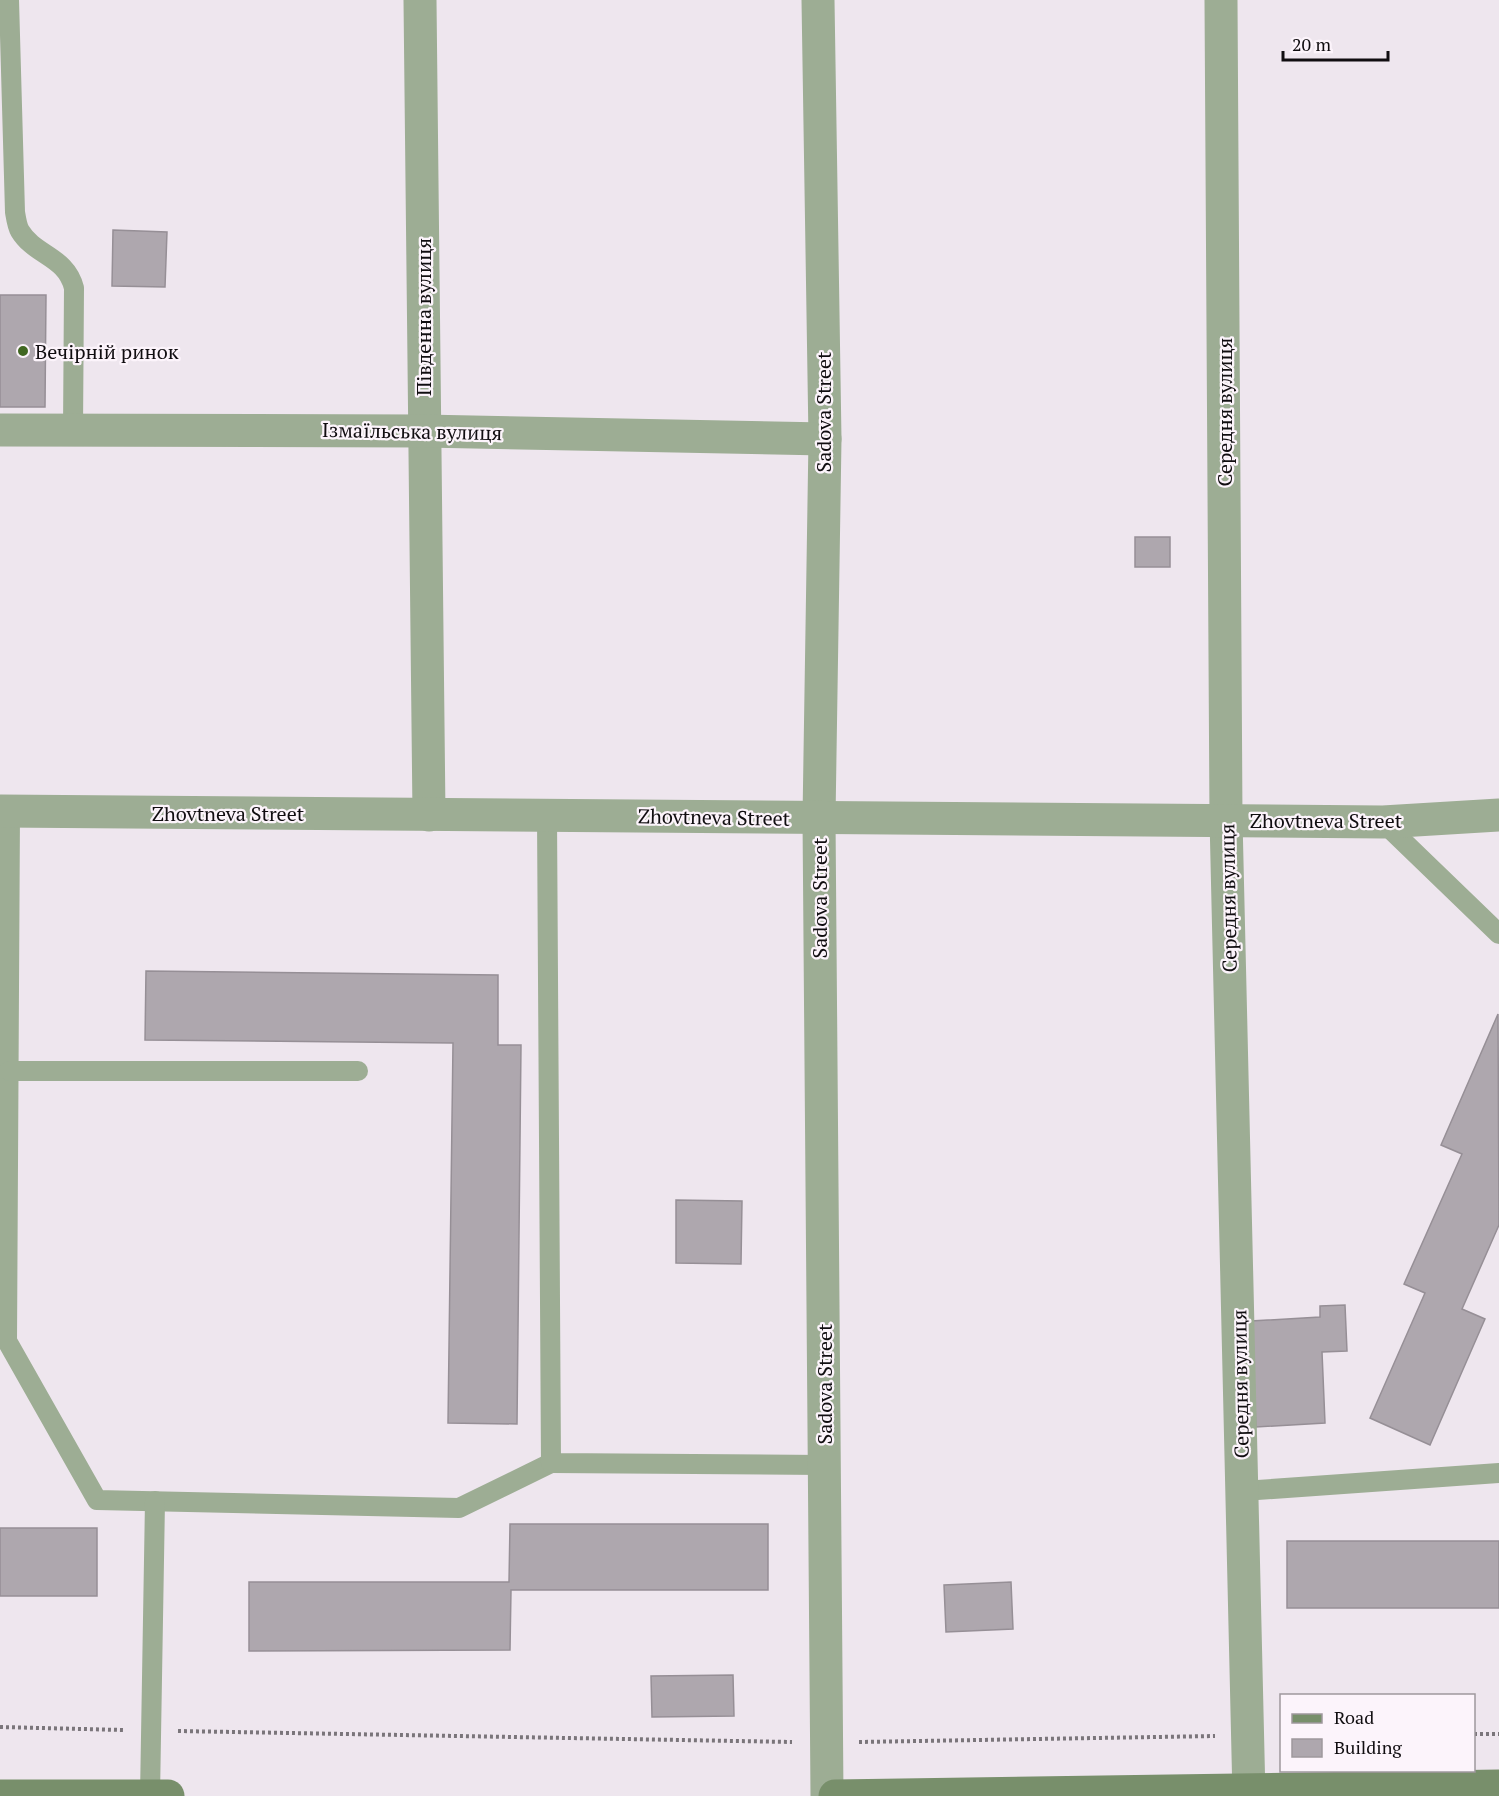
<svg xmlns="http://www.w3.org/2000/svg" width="1499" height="1796" font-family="'PT Serif',serif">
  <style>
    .building { fill: #aea7ae; stroke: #968f96; stroke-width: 1.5 }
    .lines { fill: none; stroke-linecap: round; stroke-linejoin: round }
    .path { stroke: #7a757a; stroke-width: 4; stroke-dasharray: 3 3; stroke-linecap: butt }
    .service { stroke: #9dad94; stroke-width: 20 }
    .minor { stroke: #9dad94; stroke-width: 33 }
    .secondary { stroke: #788f6b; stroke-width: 33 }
    .poi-dot { fill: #406721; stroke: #fcf4fb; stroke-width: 2 }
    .labels { text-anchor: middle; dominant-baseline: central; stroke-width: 4.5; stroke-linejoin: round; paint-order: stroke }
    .street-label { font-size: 20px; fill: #100d10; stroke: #fcf4fb }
    .poi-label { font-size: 20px; fill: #100d10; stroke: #fcf4fb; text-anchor: start }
  </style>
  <rect width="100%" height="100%" fill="#eee6ee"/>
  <g class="building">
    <path d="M113 230 167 232 165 287 112 286Z"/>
    <path d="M0 295H46L45 407H0Z"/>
    <rect x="1135" y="537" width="35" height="30"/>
    <path d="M146 971 498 975V1045H521L517 1424 448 1423 453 1043 145 1040Z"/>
    <path d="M1498 1014 1499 1225 1462 1309 1485 1319 1430 1445 1370 1418 1425 1293 1404 1284 1462 1154 1441 1145Z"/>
    <path d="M676 1200 742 1201 741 1264 676 1263Z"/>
    <path d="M1345 1305 1347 1351 1322 1352 1325 1423 1256 1427 1251 1321 1320 1317V1306Z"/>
    <path d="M510 1524H768V1590H511L510 1650 249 1651V1582H509Z"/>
    <rect x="0" y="1528" width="97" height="68"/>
    <rect x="1287" y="1541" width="212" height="67"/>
    <path d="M1011 1582 1013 1629 946 1632 944 1585Z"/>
    <path d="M733 1675 734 1716 652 1717 651 1676Z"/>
  </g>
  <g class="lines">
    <g class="path">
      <path d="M0 1727 123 1730"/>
      <path d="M178 1731 792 1742"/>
      <path d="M1474 1734H1499"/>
      <path d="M859 1742 1215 1736"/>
    </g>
    <g class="service">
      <path d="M9 0 15 212C16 218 17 226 20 231 35 256 66 256 74 288L73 430"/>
      <path d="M10 812 7 1341 97 1500 459 1508 551 1463"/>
      <path d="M547 816 551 1463 824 1465"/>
      <path d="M1383 822 1499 934"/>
      <path d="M9 1071H358"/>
      <path d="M1243 1491 1499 1473"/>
      <path d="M150 1796 155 1501"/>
    </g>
    <g class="minor">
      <path d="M420 0 429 815"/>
      <path d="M818 0 825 439 819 818 827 1796"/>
      <path d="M1221 0 1226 819 1249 1796"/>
      <path d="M0 430 424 431 825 439"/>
      <path d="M0 811 1383 822 1499 815"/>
    </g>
    <g class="secondary">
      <path d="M0 1796H168"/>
      <path d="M835 1796 1499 1786"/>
    </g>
  </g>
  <circle class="poi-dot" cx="23" cy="351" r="6"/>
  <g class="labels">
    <g class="street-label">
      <text transform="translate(423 317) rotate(-90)">Південна вулиця</text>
      <text transform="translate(823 412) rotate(-90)">Sadova Street</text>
      <text transform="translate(1224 412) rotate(-90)">Середня вулиця</text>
      <text transform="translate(412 431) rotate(1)">Ізмаїльська вулиця</text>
      <text x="228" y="813">Zhovtneva Street</text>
      <text transform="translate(714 817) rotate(1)">Zhovtneva Street</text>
      <text x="1326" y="820">Zhovtneva Street</text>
      <text transform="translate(819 898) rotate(-90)">Sadova Street</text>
      <text transform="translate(1228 898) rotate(-91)">Середня вулиця</text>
      <text transform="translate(824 1384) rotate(-90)">Sadova Street</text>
      <text transform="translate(1240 1384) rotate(-91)">Середня вулиця</text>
    </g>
    <g class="poi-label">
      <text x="35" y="351">Вечірній ринок</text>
    </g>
  </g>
  <rect x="1280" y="1694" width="195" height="78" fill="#fcf4fb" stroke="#9e989d" stroke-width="1.5"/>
  <rect x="1292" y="1714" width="30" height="9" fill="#788f6b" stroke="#9e989d" stroke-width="1.5"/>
  <text x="1334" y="1724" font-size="18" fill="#100d10">Road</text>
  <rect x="1292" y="1739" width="30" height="18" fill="#aea7ae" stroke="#9e989d" stroke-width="1.5"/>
  <text x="1334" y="1754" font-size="18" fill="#100d10">Building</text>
  <path d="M1283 51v9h105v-9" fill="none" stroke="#100d10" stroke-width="3"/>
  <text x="1292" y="51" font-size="18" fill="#100d10" stroke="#fcf4fb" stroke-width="4.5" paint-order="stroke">20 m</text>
</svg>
